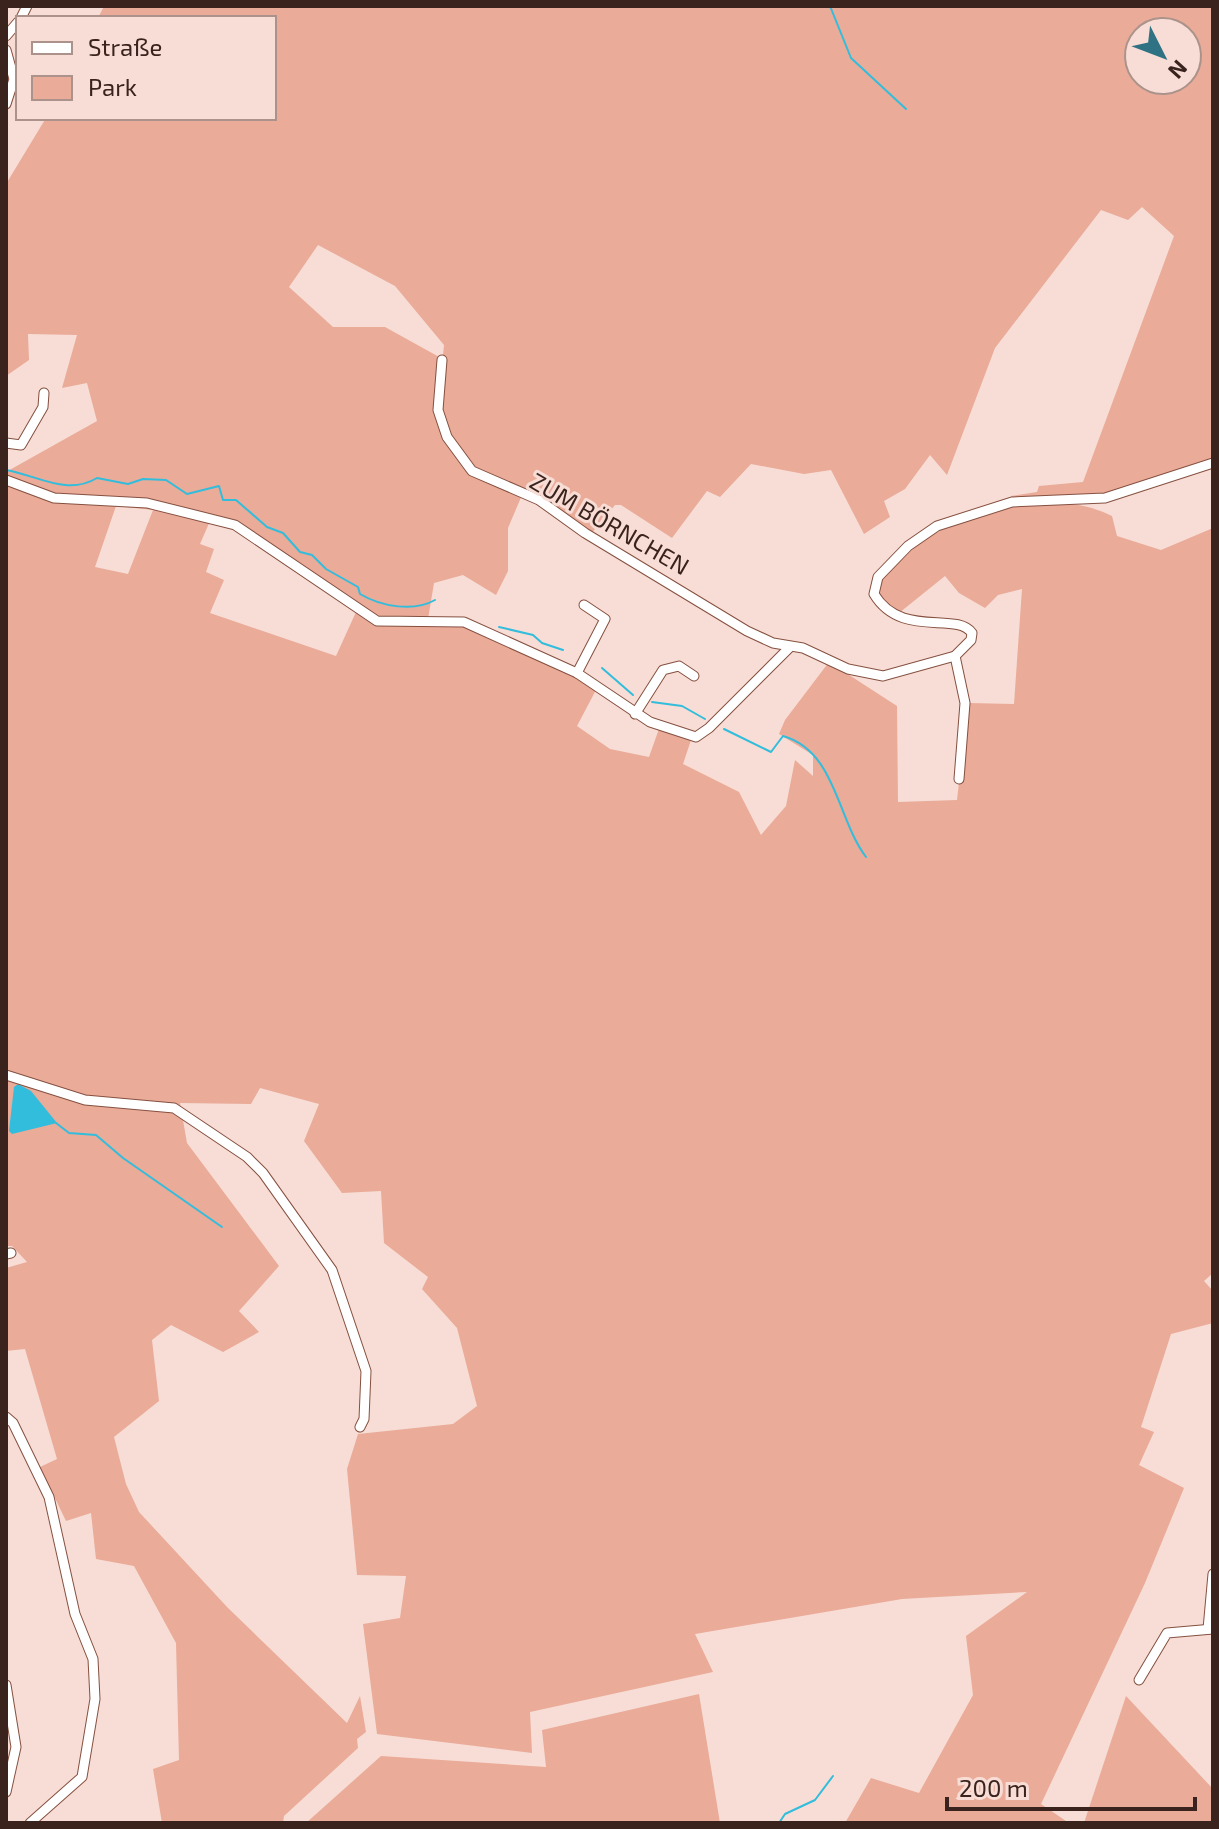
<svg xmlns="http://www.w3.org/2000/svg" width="1219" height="1829" font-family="'Exo 2',sans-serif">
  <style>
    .green { fill: #eaab99; fill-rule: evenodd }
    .water { fill: #33bddc }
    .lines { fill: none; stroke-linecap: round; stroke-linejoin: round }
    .stream { stroke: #33bddc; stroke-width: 2 }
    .minor-casing { stroke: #855040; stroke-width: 11 }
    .minor { stroke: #fff; stroke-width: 9 }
    .labels { text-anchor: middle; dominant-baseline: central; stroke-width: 6; stroke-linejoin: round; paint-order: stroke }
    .street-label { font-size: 24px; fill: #3a231c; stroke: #f7ddd5 }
  </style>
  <rect width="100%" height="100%" fill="#f7ddd5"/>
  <g class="green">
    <path d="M104 6H1213V461L1106 496 1011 500V496L1037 492 1039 486 1083 482 1174 236 1142 207 1128 220 1101 210 995 348 947 475 930 455 905 489 884 501 890 517 864 534 831 470 804 474 751 464 720 497 707 491 672 538 621 505H615L591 534 556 510 478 474 449 431 439 397 444 345 395 286 318 245 289 287 333 327H385L441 358C437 402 441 442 475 475 485 485 509 489 522 495L508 528V571L496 595 463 575 434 583 428 619C476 622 557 660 597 688L577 726 610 749 649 757 660 726 692 737 683 764 739 792 761 835 786 806 795 760 813 776V755L779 734 785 720 829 662 897 706 898 802 957 800 968 703 1014 704 1022 589 998 595 985 608 959 593 945 576 899 613C892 608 879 602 878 592 877 581 887 574 894 567 925 533 965 515 1010 506 1042 500 1083 501 1112 516L1117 536 1161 550 1213 528V1273L1204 1281 1213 1291V1323L1171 1334 1141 1427 1154 1432 1139 1465 1184 1488 1145 1583 1041 1804 1069 1823H845L871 1778 919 1793 973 1695 966 1636 1027 1592 902 1599 695 1634 713 1672 530 1712 532 1753 377 1734 363 1624 400 1618 406 1576 357 1575 347 1469 358 1434 453 1424 477 1406 457 1328 422 1289 428 1277 384 1243 381 1191 342 1193 304 1141 319 1104 260 1088 251 1104 180 1103 187 1143 279 1266 239 1311 259 1332 223 1352 171 1325 152 1340 159 1401 114 1437 126 1484 139 1512 228 1608 347 1723 360 1696 366 1732 357 1739 358 1748 284 1816 283 1823H162L153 1769 179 1760 176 1643 134 1566 96 1559 91 1513 66 1521 40 1467 57 1459 25 1349 6 1351V1268L27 1262 12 1246H6V472L97 421 87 383 62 388 77 335 28 334 29 360 6 376V184L46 118H274V18H98ZM1139 32H1187V80H1139ZM116 506 153 510 128 574 95 567ZM210 521 234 528 356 612 336 656 210 613 224 580 206 572 214 549 200 544Z"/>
    <path d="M699 1694 720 1823H306L381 1756 546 1767 542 1730Z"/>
    <path d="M1126 1696 1213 1789V1823H1084Z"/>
  </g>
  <path class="water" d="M18 1084 31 1091 57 1123 12 1134 9 1131 14 1087Z"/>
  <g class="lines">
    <g class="stream">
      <path d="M830 6 851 58 906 109"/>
      <path d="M6 470C39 476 67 496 97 478L128 484 143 479 166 480 187 494 219 486 223 500H236L267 527 283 533 300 552 312 555 326 569 358 587 360 594C382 607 414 612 435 600"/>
      <path d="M499 627 533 635 542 643 563 650"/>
      <path d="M602 668 633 695"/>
      <path d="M652 702 682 706 705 719"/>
      <path d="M724 729 771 752 783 736C836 751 837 819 866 857"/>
      <path d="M56 1123 69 1133 96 1135 123 1158 222 1227"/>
      <path d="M779 1823 785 1814 815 1800 833 1776"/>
    </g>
    <defs>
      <g id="minor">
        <path d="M21 18 27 6"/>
        <path d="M6 36 18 22"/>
        <path d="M6 50 14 79 6 104"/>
        <path d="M442 360 438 410 447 437 472 471 539 500 585 533 747 631 773 643 803 648 848 669 883 676 955 656 971 640 972 633C956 611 901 639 874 594L878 577 908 546 937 526 1012 502 1105 498 1213 463"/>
        <path d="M6 443 21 445 43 407 44 393"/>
        <path d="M6 480 54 498 147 503 235 525 377 621 464 622 577 673 650 722 696 737 709 728 789 648"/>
        <path d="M955 656 965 703 959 779"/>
        <path d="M577 673 605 619 584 605"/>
        <path d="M635 714 663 670 679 666 694 676"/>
        <path d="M6 1075 85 1100 174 1108 247 1157 263 1173 332 1270 366 1371 364 1419 360 1427"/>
        <path d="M6 1254 11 1253"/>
        <path d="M6 1417 13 1423 49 1497 75 1614 93 1659 95 1699 82 1777 30 1823"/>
        <path d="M1208 1629 1213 1574"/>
        <path d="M1139 1680 1167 1633 1213 1629"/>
        <path d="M6 1685 16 1747 6 1792"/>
      </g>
    </defs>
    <use href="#minor" class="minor-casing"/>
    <use href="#minor" class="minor"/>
  </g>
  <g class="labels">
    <g class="street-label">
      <text transform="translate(610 523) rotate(30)">ZUM BÖRNCHEN</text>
    </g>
  </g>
  <rect width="1219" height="1829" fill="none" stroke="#3a231c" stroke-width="16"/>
  <rect x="16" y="16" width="260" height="104" fill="#f7ddd5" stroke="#ab938b" stroke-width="2"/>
  <rect x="32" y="42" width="40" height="12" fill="#ffffff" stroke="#ab938b" stroke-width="2"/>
  <text x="88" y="56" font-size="24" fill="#3a231c">Straße</text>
  <rect x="32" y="76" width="40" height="24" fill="#eaab99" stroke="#ab938b" stroke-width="2"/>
  <text x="88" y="96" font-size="24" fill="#3a231c">Park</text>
  <g transform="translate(1163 56) rotate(132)"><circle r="38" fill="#f7ddd5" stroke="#ab938b" stroke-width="2"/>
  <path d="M0-6L14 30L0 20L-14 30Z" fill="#2f7283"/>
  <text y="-12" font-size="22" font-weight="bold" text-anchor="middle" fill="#3a231c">N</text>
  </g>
  <path d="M947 1797v12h248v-12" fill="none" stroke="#3a231c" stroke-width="4"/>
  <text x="959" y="1797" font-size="24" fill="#3a231c" stroke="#f7ddd5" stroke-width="6" paint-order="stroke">200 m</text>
</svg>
